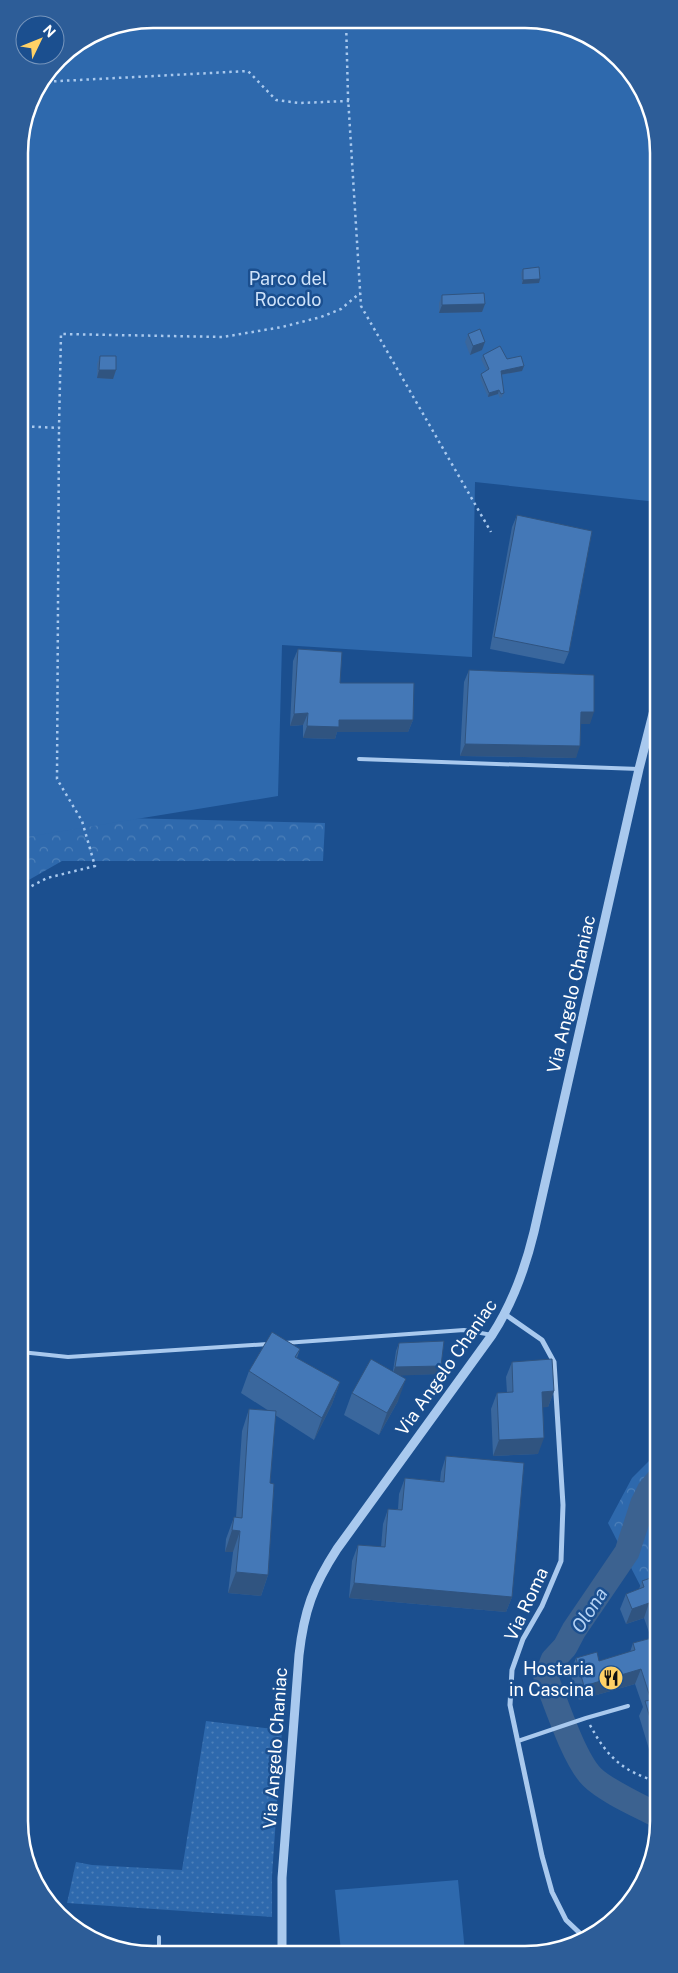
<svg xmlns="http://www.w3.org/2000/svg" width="678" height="1973" font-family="'Public Sans',sans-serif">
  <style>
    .grass { fill: url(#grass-dots) }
    .forest { fill: url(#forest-crowns) }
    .park { fill: #2e69ad }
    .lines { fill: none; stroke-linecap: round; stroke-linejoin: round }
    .river { stroke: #3c6290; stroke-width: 25 }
    .path { stroke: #a9c9ee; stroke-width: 2.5; stroke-dasharray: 2.5 4; stroke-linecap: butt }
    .service { stroke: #a9c9ee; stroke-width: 4 }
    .minor { stroke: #a9c9ee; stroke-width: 5 }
    .tertiary { stroke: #a9c9ee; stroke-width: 9 }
    .wall { fill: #3a679d }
    .shaded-wall { fill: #305480 }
    .building { fill: #4478b7; stroke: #305480 }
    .labels { text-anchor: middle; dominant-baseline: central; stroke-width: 5; stroke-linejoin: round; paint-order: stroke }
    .park-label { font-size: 18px; fill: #cfe3fa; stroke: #1b4f8f }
    .street-label { font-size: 18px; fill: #fff; stroke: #1b4f8f }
    .poi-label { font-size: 18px; fill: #fff; stroke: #1b4f8f; text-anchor: end }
    .water-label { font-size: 19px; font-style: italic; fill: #b5d3f5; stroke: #1b4f8f }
    .rim { fill: none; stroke: #fff; stroke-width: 2.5 }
  </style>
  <defs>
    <pattern id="grass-dots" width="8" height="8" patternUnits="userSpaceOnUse" patternTransform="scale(1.25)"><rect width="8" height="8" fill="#2e69ad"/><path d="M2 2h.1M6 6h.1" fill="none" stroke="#4d80b9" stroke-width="1.8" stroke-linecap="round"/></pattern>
    <pattern id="forest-crowns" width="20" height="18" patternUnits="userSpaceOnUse" patternTransform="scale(1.25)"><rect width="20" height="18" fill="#2e69ad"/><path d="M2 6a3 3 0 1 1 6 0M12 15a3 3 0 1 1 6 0" fill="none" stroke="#4d80b9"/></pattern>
  </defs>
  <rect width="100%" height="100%" fill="#1b4f8f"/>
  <path class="grass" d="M206 1721 282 1730 272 1876V1917L67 1903 76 1862 92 1865 182 1870Z"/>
  <g class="forest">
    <path d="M85 817 325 823 323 861H62L20 885V835Z"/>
    <path d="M658 1452 659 1586 643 1591 608 1523 632 1478Z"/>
  </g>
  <g class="park">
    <path d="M152 19 552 21 620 58 657 126V502L475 482 472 657 282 645 278 796 20 838 19 143 32 93 64 52 101 29Z"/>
    <path d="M458 1880 465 1952H341L335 1890Z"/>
  </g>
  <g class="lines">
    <path class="river" d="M658 1480 649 1491 643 1503 627 1552 574 1630 565 1647 553 1660 546 1678C556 1703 574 1759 592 1777 606 1791 640 1806 659 1816"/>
    <g class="path">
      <path d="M346 20 348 97 361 306 491 532"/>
      <path d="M41 82 248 71 276 100 299 103 349 101"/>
      <path d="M19 426 59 428 61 334 223 337 282 327 321 317 341 309 360 293"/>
      <path d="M20 892 47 878 95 866 82 821 57 779 59 428"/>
      <path d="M590 1725C607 1757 623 1772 659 1782"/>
    </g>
    <g class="service">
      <path d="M359 759 639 769"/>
      <path d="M285 1343 464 1330 492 1335"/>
      <path d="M21 1352 68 1357 268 1344"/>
      <path d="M518 1741 586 1718 628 1706"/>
      <path d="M159 1952V1937"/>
    </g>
    <path class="minor" d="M506 1315 542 1340 554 1362 563 1505 561 1561 542 1606 523 1639 512 1670 510 1705 542 1856 552 1892 566 1920 586 1939"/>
    <path class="tertiary" d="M282 1952V1878L299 1655C304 1611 313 1586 337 1549L492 1335C513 1303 525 1269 534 1232L639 769 657 698"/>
  </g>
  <g class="wall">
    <path d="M523 269 540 279 539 283 522 284 521 273Z"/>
    <path d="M442 295 485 304 482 312 439 313V303Z"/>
    <path d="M468 334 482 350 470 355 465 342Z"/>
    <path d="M483 355 507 359 524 366 522 371 501 375 504 393 502 397 500 398 498 394 488 397 480 378 481 374 487 371 481 359Z"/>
    <path d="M100 356 116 370 113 379 97 378V364Z"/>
    <path d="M517 515 569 652 564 664 490 649 512 527Z"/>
    <path d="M298 649 340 683 413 720 408 732H337L335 739 303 738V725L290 726 293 661Z"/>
    <path d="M469 670 590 724H580L576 758 460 756 464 682Z"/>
    <path d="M399 1343 438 1374 400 1375 398 1401 379 1435 344 1415 352 1393 393 1371 396 1351Z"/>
    <path d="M300 1349 297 1358 340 1382 332 1404 314 1440 275 1415 270 1483 268 1575 261 1596 228 1593 233 1552H225L226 1539 234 1517H236L242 1431 249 1409 269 1411 241 1393 249 1371Z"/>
    <path d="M512 1362 554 1391 548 1407H542L538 1454 493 1456 491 1409 497 1393H507L506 1377Z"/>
    <path d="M446 1456 512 1597 506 1612 349 1598 352 1561 358 1545 381 1547 383 1524 388 1509H398L399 1494 405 1478 440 1481 441 1472Z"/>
    <path d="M659 1575V1769L654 1766 639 1716 643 1707 635 1684 579 1700 570 1673 576 1658 599 1661 630 1652 633 1643 651 1638 644 1618 626 1624 620 1609 626 1594 639 1589 642 1581Z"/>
  </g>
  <g class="shaded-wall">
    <path d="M540 279 539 283 522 284 523 280Z"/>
    <path d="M485 304 482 312 439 313 442 305Z"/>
    <path d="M485 342 482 350 470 355 473 346Z"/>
    <path d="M524 366 522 371 499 375 501 371Z"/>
    <path d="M99 370H116L113 379 97 378Z"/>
    <path d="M499 390 498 394 488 397 489 393Z"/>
    <path d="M581 712H594L590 724H576Z"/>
    <path d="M308 713 303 725 290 726 294 714Z"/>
    <path d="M339 720H413L408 732H337L335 739 303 738 307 726Z"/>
    <path d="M465 744 580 746 576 758 460 756Z"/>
    <path d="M441 1366 438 1374 392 1376 395 1367Z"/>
    <path d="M406 1379 398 1401 379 1435 387 1413Z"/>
    <path d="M340 1382 332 1404 314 1440 322 1418Z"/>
    <path d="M554 1391 548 1407 536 1408 542 1392Z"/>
    <path d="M544 1438 538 1454 493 1456 499 1440Z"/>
    <path d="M232 1530 240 1531 233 1552H225Z"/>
    <path d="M236 1572 268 1575 261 1596 228 1593Z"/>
    <path d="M354 1583 512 1597 506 1612 349 1598Z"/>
    <path d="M649 1603 644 1618 626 1624 632 1609Z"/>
    <path d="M641 1669 635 1684 579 1700 584 1686Z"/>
  </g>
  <g class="building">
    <path d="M539 267 540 279 523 280V269Z"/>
    <path d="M484 293 485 304 442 305V295Z"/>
    <path d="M480 329 485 342 473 346 468 334Z"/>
    <path d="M500 346 507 359 521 356 524 366 501 371 504 393 501 394 499 390 489 393 481 374 489 369 483 355Z"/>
    <path d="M100 356H116V370H99Z"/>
    <path d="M517 515 592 531 569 652 494 637Z"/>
    <path d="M298 649 342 652 340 683H414L413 720H339V727L307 726 308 713 294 714Z"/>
    <path d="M469 670 594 675V712H581L580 746 465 744Z"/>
    <path d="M272 1332 300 1349 295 1357 340 1382 322 1418 249 1371Z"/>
    <path d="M444 1341 441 1366 395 1367 399 1343Z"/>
    <path d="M371 1359 406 1379 387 1413 352 1393Z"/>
    <path d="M552 1359 554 1391 542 1392 544 1438 499 1440 497 1393 513 1392 512 1362Z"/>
    <path d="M249 1409 276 1411 270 1483 274 1484 268 1575 236 1572 240 1531 232 1530 234 1517 242 1518Z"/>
    <path d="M446 1456 524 1463 512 1597 354 1583 358 1545 385 1547 388 1509 402 1510 405 1478 444 1482Z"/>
    <path d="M659 1575V1630L649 1603 632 1609 626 1594 644 1587 642 1581Z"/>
    <path d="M659 1636V1748L645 1701 651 1700 641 1669 584 1686 576 1658 597 1652 599 1661 635 1650 633 1643Z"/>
    <path d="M26 1856 36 1858 34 1870Z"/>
  </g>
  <defs>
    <symbol id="restaurant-disc" viewBox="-11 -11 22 22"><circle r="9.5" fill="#ffd166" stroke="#1b4f8f"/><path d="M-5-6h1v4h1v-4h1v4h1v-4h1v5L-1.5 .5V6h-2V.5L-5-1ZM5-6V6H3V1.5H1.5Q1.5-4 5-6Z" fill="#111"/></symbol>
  </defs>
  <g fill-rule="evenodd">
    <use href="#restaurant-disc" x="597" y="1664" width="28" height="28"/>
  </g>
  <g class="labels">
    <g class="park-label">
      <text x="288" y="278">Parco del<tspan x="288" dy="21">Roccolo</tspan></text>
    </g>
    <g class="street-label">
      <text transform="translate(571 994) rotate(-77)">Via Angelo Chaniac</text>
      <text transform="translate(446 1367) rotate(-55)">Via Angelo Chaniac</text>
      <text transform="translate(526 1604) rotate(-65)">Via Roma</text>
      <text transform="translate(275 1748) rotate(-86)">Via Angelo Chaniac</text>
    </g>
    <g class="poi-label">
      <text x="594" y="1668">Hostaria<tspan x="594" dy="21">in Cascina</tspan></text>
    </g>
    <g class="water-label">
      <text transform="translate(589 1610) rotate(-57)">Olona</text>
    </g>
  </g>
  <path d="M0 0H678V1973H0ZM153 28H525A125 125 0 0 1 650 153V1821A125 125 0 0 1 525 1946H153A125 125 0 0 1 28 1821V153A125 125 0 0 1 153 28Z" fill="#2d5d98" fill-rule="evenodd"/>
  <path class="rim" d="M153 28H525A125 125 0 0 1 650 153V1821A125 125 0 0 1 525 1946H153A125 125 0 0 1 28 1821V153A125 125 0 0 1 153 28Z"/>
  <g transform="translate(40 40) rotate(47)"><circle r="24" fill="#1b4f8f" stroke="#7695bc"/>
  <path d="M0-4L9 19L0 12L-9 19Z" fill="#ffd166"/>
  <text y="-8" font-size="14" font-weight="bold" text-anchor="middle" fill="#ffffff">N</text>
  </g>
</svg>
